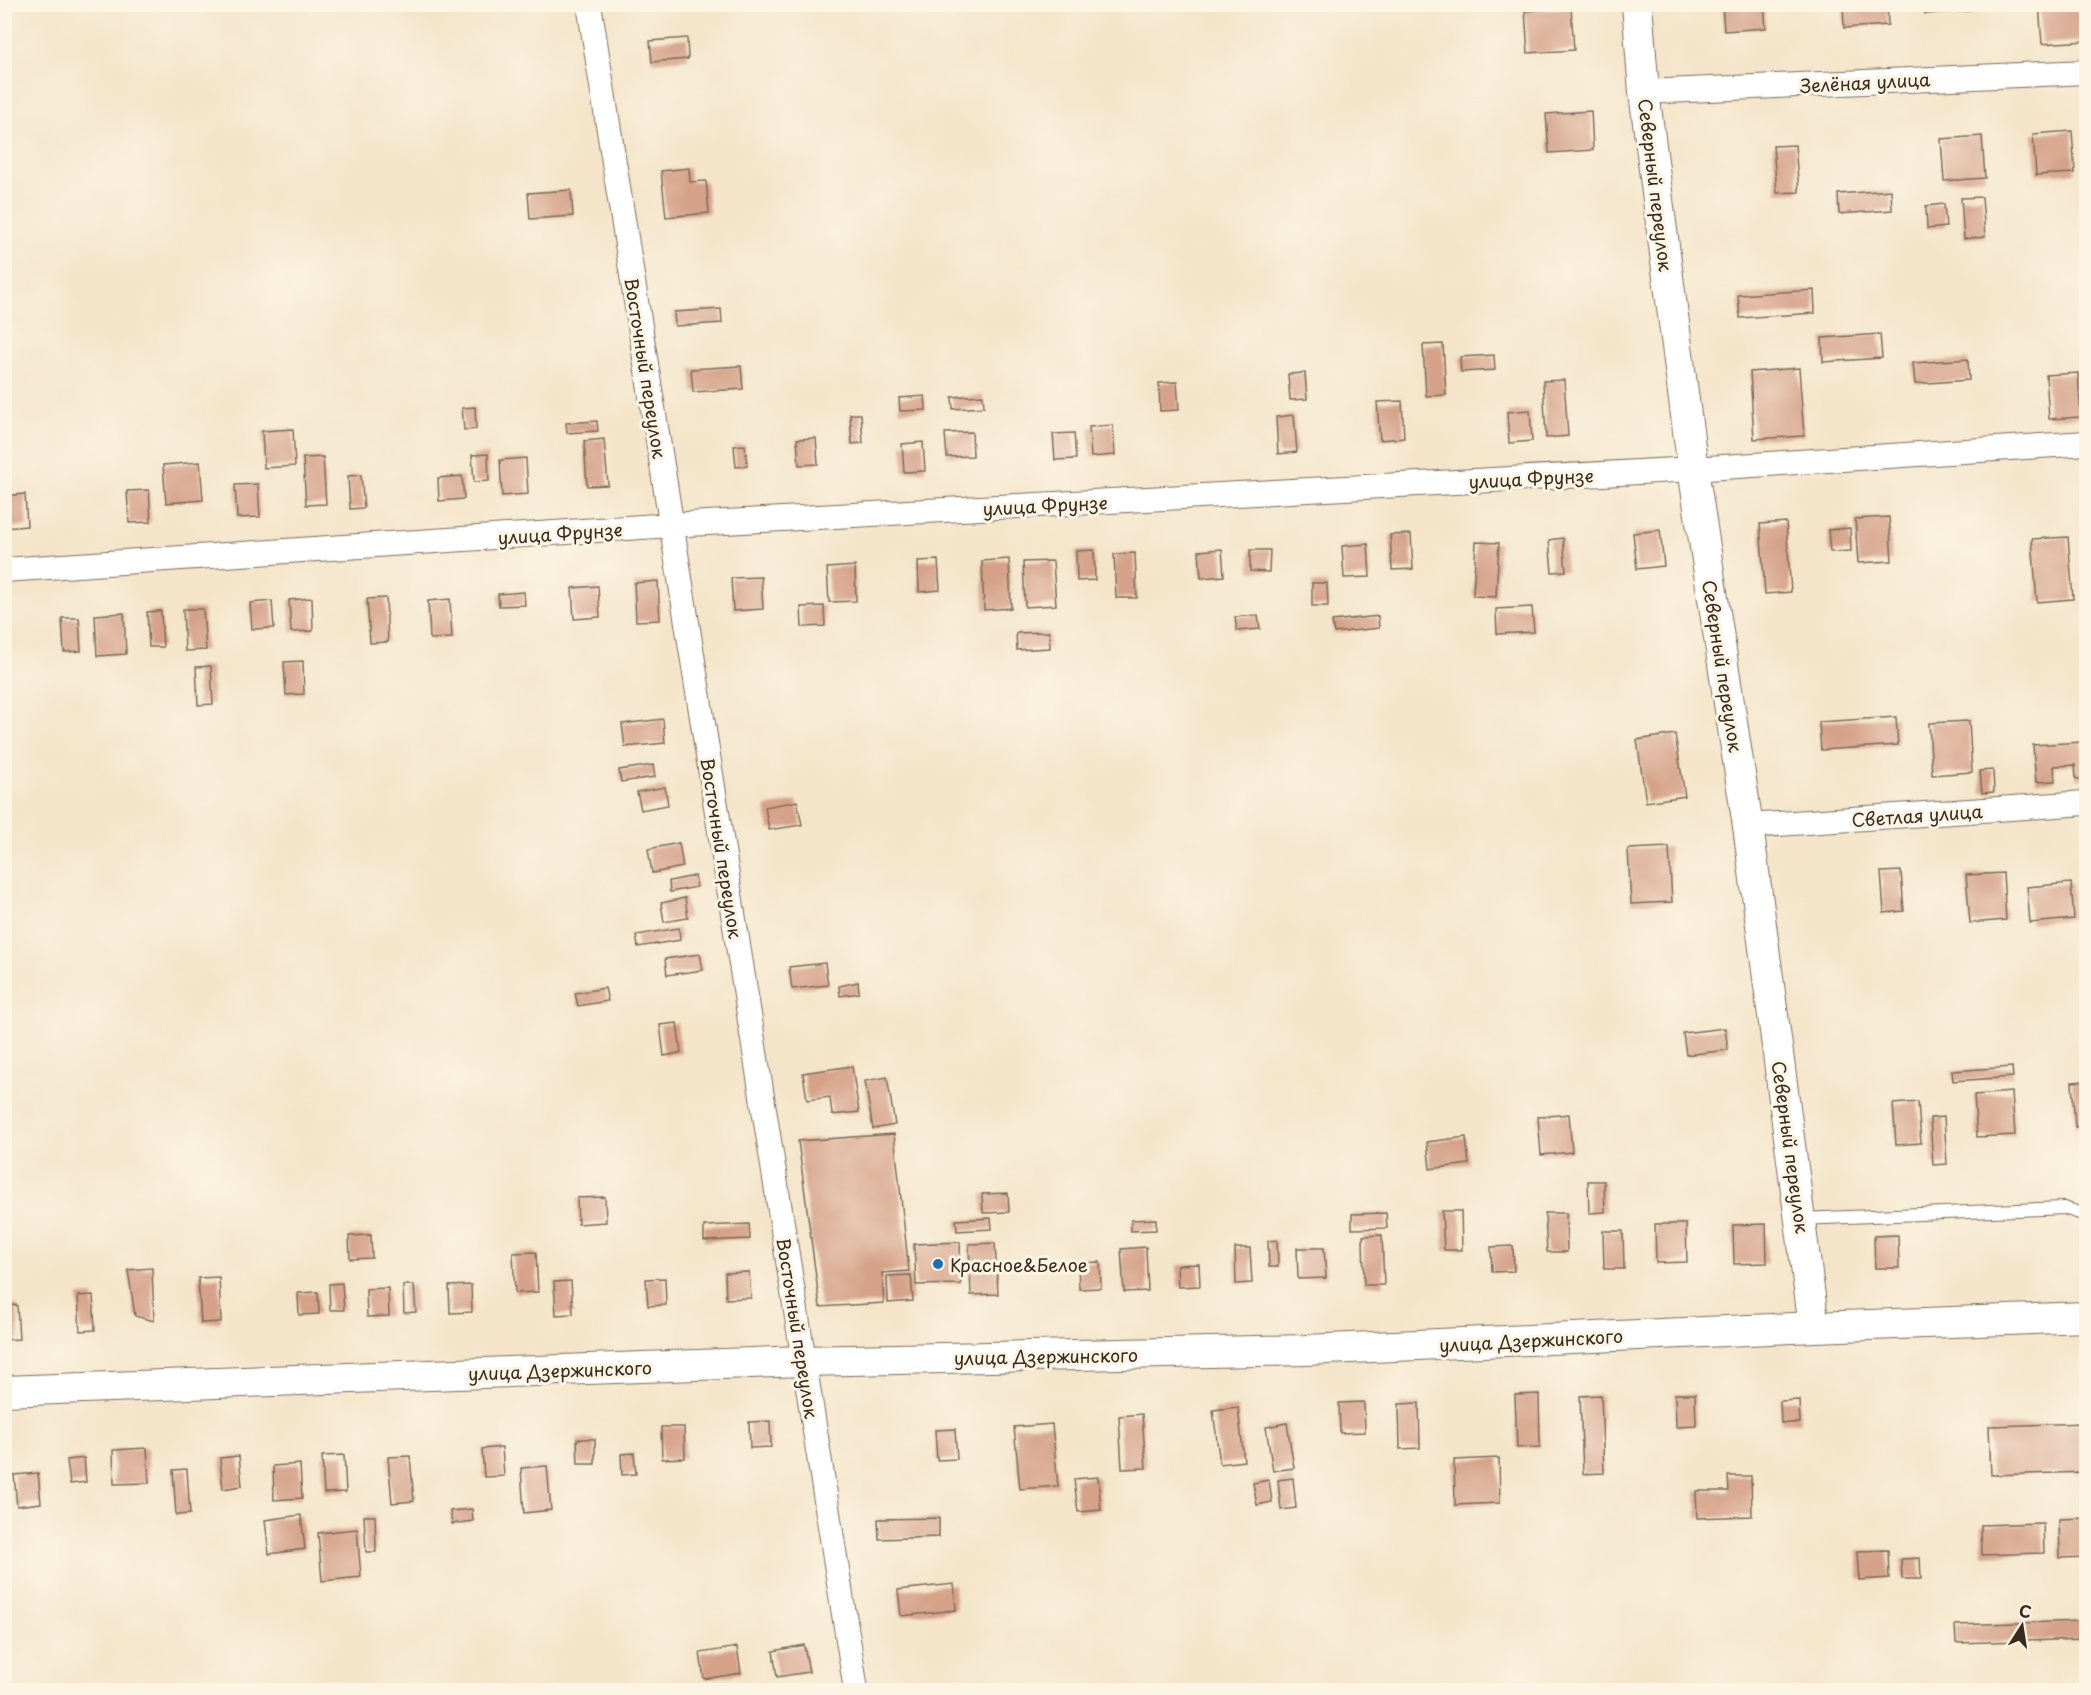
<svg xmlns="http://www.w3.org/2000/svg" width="2091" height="1695" font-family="'Playpen Sans',sans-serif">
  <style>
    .building { fill: #d5a289 }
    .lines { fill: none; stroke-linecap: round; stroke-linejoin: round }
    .service-casing { stroke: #7c6b5a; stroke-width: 14 }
    .minor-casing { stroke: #7c6b5a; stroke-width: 26 }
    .tertiary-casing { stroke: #7c6b5a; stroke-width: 32 }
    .service { stroke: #fff; stroke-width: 12 }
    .minor { stroke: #fff; stroke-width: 24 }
    .tertiary { stroke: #fff; stroke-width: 30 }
    .poi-dot { fill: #1f6fb2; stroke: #fcf5e5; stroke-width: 2 }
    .labels { text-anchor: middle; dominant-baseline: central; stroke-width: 6; stroke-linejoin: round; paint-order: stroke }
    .street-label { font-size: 18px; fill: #3b2a1e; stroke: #fcf5e5 }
    .poi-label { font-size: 18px; fill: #3b2a1e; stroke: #fcf5e5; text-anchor: start }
  </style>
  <rect width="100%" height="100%" fill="#fcf5e5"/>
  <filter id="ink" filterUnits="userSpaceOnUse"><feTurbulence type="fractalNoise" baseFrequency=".0167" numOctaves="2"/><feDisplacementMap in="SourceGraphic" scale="12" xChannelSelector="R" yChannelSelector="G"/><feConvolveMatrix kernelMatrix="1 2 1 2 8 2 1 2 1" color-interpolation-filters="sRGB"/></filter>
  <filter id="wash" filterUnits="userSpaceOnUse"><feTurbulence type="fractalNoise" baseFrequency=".008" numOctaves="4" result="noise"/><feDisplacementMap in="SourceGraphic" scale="24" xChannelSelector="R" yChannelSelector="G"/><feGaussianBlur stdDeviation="1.35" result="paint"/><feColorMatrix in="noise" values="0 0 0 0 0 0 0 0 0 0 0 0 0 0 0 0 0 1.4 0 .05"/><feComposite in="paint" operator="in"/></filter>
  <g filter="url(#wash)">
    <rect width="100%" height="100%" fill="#f4e5ca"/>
    <g id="blocks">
      <g class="building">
        <path d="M1722 4H1764L1766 28 1724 31Z"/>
        <path d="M1843 4H1887L1888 25 1844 28Z"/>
        <path d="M1924 4H1969V11L1925 14Z"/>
        <path d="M2039 4H2086V41L2042 44Z"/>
        <path d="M1571 8 1574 50 1528 53 1525 11Z"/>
        <path d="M687 38 688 59 652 62 650 41Z"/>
        <path d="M1591 111 1593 150 1549 153 1546 114Z"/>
        <path d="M2072 131 2075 173 2036 175 2033 134Z"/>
        <path d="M1982 136 1985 178 1944 181 1941 139Z"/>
        <path d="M1795 145 1799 192 1777 193 1773 146Z"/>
        <path d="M689 168 690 182 706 181 709 213 666 217 661 171Z"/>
        <path d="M571 190 573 216 530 219 528 193Z"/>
        <path d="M1891 190 1892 210 1839 214 1838 194Z"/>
        <path d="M1982 197 1985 237 1964 239 1961 198Z"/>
        <path d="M1944 204 1946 227 1927 229 1926 206Z"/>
        <path d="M1814 290 1815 313 1740 318 1738 295Z"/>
        <path d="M721 309 722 323 675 326 674 312Z"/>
        <path d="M1880 334 1882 358 1823 362 1822 338Z"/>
        <path d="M1443 344 1446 395 1426 396 1423 345Z"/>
        <path d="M1494 355 1495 370 1461 372 1460 357Z"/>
        <path d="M1968 359 1969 380 1915 384 1913 363Z"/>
        <path d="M741 366 743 389 693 392 691 369Z"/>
        <path d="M1799 368 1804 436 1754 439 1750 372Z"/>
        <path d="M1305 373 1307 399 1290 400 1288 374Z"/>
        <path d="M2078 373 2081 417 2049 419 2046 375Z"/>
        <path d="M1564 380 1568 436 1546 438 1543 381Z"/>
        <path d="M1177 382 1179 410 1160 411 1159 383Z"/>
        <path d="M983 395 984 407 953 409 952 397Z"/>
        <path d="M925 396 926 410 900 411 899 398Z"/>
        <path d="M1402 401 1404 438 1380 440 1377 402Z"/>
        <path d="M475 407 476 429 464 430 462 408Z"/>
        <path d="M1530 410 1532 441 1509 443 1507 412Z"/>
        <path d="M850 414H861L863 443 852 444Z"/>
        <path d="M1294 415 1297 452 1278 454 1276 417Z"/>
        <path d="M597 421 598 431 567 433 566 423Z"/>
        <path d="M1113 425 1115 455 1091 457 1089 427Z"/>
        <path d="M293 429 295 466 264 468 262 431Z"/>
        <path d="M972 432 973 456 947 457 945 433Z"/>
        <path d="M1074 433 1076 459 1055 460 1053 434Z"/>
        <path d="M816 438 818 464 799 465 797 439Z"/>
        <path d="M604 439 608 485 587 486 584 441Z"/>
        <path d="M923 442 925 471 904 472 902 444Z"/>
        <path d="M745 445 747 466 736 467 734 446Z"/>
        <path d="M488 454 489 481 474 482 472 455Z"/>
        <path d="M323 457 326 504 306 505 303 458Z"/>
        <path d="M526 458 528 494 502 496 500 460Z"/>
        <path d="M200 462 203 500 166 503 163 465Z"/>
        <path d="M361 475 364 508 350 509 348 476Z"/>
        <path d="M462 476 464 499 439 501 438 478Z"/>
        <path d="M258 484 260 517 237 518 235 485Z"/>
        <path d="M149 490 151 522 129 523 127 491Z"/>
        <path d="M25 494 27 526 4 528V496Z"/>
        <path d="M1889 517 1892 561 1858 563 1855 519Z"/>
        <path d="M1786 522 1791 592 1765 594 1760 524Z"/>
        <path d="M1850 528 1851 551 1830 552 1828 530Z"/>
        <path d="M1660 530 1664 566 1637 569 1633 533Z"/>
        <path d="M1411 534 1413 569 1392 570 1390 535Z"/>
        <path d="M2068 537 2073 599 2037 602 2032 539Z"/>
        <path d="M1563 538 1566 571 1552 572 1549 540Z"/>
        <path d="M1476 542 1499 543 1496 597 1473 596Z"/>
        <path d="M1368 544 1370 577 1344 578 1342 546Z"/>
        <path d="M1222 549 1224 576 1201 578 1199 551Z"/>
        <path d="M1094 550 1095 580 1077 581 1076 551Z"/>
        <path d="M1250 550H1270L1269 572 1250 571Z"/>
        <path d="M1135 553 1137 598H1116L1114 554Z"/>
        <path d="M1009 559 1011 608 984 610 982 561Z"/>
        <path d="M938 560 940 590 919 592 918 561Z"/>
        <path d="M1053 561 1056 605 1025 607 1023 562Z"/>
        <path d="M855 566 856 601 829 602 827 568Z"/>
        <path d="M761 577 763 609 733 611 731 578Z"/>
        <path d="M658 581 660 620 636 621 634 583Z"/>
        <path d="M1312 583H1327L1328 606H1312Z"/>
        <path d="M598 586 600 617 574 619 572 588Z"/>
        <path d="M524 592 525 605 499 606 498 594Z"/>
        <path d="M312 598 313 631 291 632 289 600Z"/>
        <path d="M386 598 388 642 370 643 367 599Z"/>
        <path d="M450 599 452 638 430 639 428 601Z"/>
        <path d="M272 601 274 628 252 629 250 603Z"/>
        <path d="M824 606 825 626 802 627 801 607Z"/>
        <path d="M1532 607 1534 632 1497 634 1496 609Z"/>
        <path d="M183 609H203L206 650 185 651Z"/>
        <path d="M161 611 163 647H149L147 612Z"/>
        <path d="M124 613 126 654 97 656 95 615Z"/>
        <path d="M1258 615 1260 629 1237 631 1235 617Z"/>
        <path d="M1378 616 1379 628 1334 633 1332 621Z"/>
        <path d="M62 618H79L81 651 64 652Z"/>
        <path d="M1049 632 1050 648 1017 650 1016 633Z"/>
        <path d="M303 661 304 694 286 695 284 662Z"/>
        <path d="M211 666 213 704 198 705 196 667Z"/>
        <path d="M1896 717 1898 745 1821 750 1819 722Z"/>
        <path d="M663 719 665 743 625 747 622 724Z"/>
        <path d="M1969 721 1972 772 1932 775 1929 723Z"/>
        <path d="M1675 734 1685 796 1646 802 1637 740Z"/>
        <path d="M2082 742 2085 779H2076L2075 765 2054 766 2055 781 2036 782 2033 745Z"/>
        <path d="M653 765 655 777 621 782 619 770Z"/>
        <path d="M1993 770 1994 792 1982 793 1980 771Z"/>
        <path d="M665 787 668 805 641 810 637 792Z"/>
        <path d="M797 801 802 825 769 830 765 807Z"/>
        <path d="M679 843 683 867 652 873 648 849Z"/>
        <path d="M1669 847 1672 902 1631 904 1628 849Z"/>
        <path d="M1901 871 1904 911 1884 913 1881 872Z"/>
        <path d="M2003 873 2006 920 1970 923 1966 875Z"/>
        <path d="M695 876 697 887 670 892 669 881Z"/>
        <path d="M2071 883 2074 919 2030 923 2027 887Z"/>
        <path d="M685 898 688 918 664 922 661 903Z"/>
        <path d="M679 928 680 940 638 947 636 935Z"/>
        <path d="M700 954 703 970 667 975 665 959Z"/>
        <path d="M825 963 828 985 792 989 789 967Z"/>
        <path d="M858 982 859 993 840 996 839 986Z"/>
        <path d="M605 988 608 1001 578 1006 575 993Z"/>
        <path d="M677 1023 681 1053 664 1056 660 1025Z"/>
        <path d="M1725 1028 1728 1050 1686 1055 1683 1033Z"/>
        <path d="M852 1066 859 1112 832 1115 830 1097 807 1100 803 1073Z"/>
        <path d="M2012 1067 2013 1077 1953 1081 1952 1071Z"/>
        <path d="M887 1077 895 1125 873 1129 865 1081Z"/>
        <path d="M2086 1081V1126L2075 1127 2072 1082Z"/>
        <path d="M2012 1092 2015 1135 1977 1137 1974 1095Z"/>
        <path d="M1918 1102 1921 1143 1896 1145 1893 1104Z"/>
        <path d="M1569 1114 1572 1152 1541 1155 1538 1117Z"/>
        <path d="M1944 1117 1947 1164 1933 1165 1930 1118Z"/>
        <path d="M894 1134 909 1271 882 1273 884 1303 820 1307 798 1141Z"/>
        <path d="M1466 1137 1469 1164 1430 1169 1427 1142Z"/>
        <path d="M1588 1181H1604L1605 1212 1589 1213Z"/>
        <path d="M1008 1193 1009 1212 983 1213 982 1194Z"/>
        <path d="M605 1197 606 1222 578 1224 577 1198Z"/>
        <path d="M1442 1211H1461L1462 1250H1444Z"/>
        <path d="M1386 1213 1387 1228 1352 1229V1214Z"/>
        <path d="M1545 1213H1566L1567 1252H1547Z"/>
        <path d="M991 1218 992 1229 957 1231 956 1220Z"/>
        <path d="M1156 1219V1230L1131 1231V1220Z"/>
        <path d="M749 1224 750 1239 704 1241V1226Z"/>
        <path d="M1655 1224H1686L1687 1262 1656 1263Z"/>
        <path d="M1766 1224 1767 1263 1734 1264 1733 1225Z"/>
        <path d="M1603 1231H1623L1624 1269H1604Z"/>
        <path d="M371 1235 372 1258 350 1259 349 1236Z"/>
        <path d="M1382 1235 1384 1285H1364L1363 1236Z"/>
        <path d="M1898 1235 1899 1268H1875L1874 1236Z"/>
        <path d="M1277 1240 1278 1267H1269L1268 1241Z"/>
        <path d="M960 1242 961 1284 916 1285 914 1244Z"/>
        <path d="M995 1243 998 1294 971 1295 969 1244Z"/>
        <path d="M1513 1246 1514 1271 1492 1272 1491 1247Z"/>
        <path d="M1146 1247 1148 1291 1124 1292 1121 1249Z"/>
        <path d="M1235 1248H1250L1252 1283 1236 1284Z"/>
        <path d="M1297 1248H1324L1326 1278 1298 1279Z"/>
        <path d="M536 1252 538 1292 515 1293 513 1253Z"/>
        <path d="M1100 1262 1101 1288 1079 1289 1078 1263Z"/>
        <path d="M1199 1264 1200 1286 1178 1287 1177 1265Z"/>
        <path d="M152 1268 154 1321 135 1316 128 1270Z"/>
        <path d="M749 1272 751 1298 726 1299 725 1273Z"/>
        <path d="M911 1275 913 1301 888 1303 887 1276Z"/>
        <path d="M219 1277 221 1322 201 1323 198 1278Z"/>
        <path d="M665 1278 666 1305 648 1306 646 1279Z"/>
        <path d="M571 1281 573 1314 556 1315 554 1282Z"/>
        <path d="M342 1283 344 1310H330L329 1284Z"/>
        <path d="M403 1285H414L416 1312 404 1313Z"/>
        <path d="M471 1285 472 1312 450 1313 449 1286Z"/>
        <path d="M388 1288 389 1316 367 1317 366 1289Z"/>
        <path d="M318 1292 319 1314 299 1315 298 1293Z"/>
        <path d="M93 1295 95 1330 80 1331 78 1296Z"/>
        <path d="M17 1305 19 1339 4 1340V1306Z"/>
        <path d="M1539 1394 1540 1447 1517 1448 1515 1395Z"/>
        <path d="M1675 1394H1695L1696 1426 1676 1427Z"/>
        <path d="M1601 1395 1604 1473 1583 1474 1580 1396Z"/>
        <path d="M1799 1400 1800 1423H1781L1780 1401Z"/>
        <path d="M1364 1402 1365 1432 1340 1433 1339 1403Z"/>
        <path d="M1419 1403 1420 1448 1400 1449 1399 1404Z"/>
        <path d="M1238 1407 1244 1461 1220 1464 1213 1410Z"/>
        <path d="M1142 1414 1146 1468 1122 1469 1119 1416Z"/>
        <path d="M770 1421 771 1447 750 1448 749 1422Z"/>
        <path d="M1287 1423 1294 1468 1273 1471 1266 1427Z"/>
        <path d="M2086 1423V1472L1991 1475 1989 1426Z"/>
        <path d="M1052 1424 1058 1486 1020 1489 1014 1427Z"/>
        <path d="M661 1427H684L685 1458 662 1459Z"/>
        <path d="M955 1429 957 1459 937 1460 935 1430Z"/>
        <path d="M577 1439H595V1464H578Z"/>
        <path d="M502 1447 504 1476 484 1477 482 1449Z"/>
        <path d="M147 1448 149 1483 114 1484 113 1450Z"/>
        <path d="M634 1453 636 1474 622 1475 621 1454Z"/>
        <path d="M344 1455 346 1492 324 1493 322 1456Z"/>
        <path d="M239 1456 242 1486 223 1489 220 1458Z"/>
        <path d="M410 1456 414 1501 392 1503 388 1457Z"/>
        <path d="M84 1458 86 1482 70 1484 67 1460Z"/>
        <path d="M1499 1458 1500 1503 1455 1505 1454 1460Z"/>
        <path d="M300 1464 302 1498 274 1500 273 1466Z"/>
        <path d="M547 1466 551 1510 524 1513 521 1468Z"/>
        <path d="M187 1469 190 1514 176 1515 173 1470Z"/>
        <path d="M38 1473 41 1503 17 1506 14 1475Z"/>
        <path d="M1728 1476H1751L1752 1516 1697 1518 1696 1491H1729Z"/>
        <path d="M1098 1477 1101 1510 1078 1512 1074 1479Z"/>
        <path d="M1293 1478 1296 1508 1281 1510 1278 1480Z"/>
        <path d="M1269 1480 1272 1502 1257 1505 1253 1483Z"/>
        <path d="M472 1509 473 1521 452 1524 450 1511Z"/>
        <path d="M301 1515 305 1549 269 1554 265 1520Z"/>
        <path d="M364 1516H375L376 1552H366Z"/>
        <path d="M939 1518V1537L879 1539 878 1519Z"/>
        <path d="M2086 1518V1557L2060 1558 2059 1519Z"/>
        <path d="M2043 1523 2044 1553 1982 1555 1981 1525Z"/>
        <path d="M357 1529 361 1577 322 1581 318 1533Z"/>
        <path d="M1888 1550 1889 1578 1859 1580 1857 1551Z"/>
        <path d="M1920 1558 1921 1579H1902L1901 1559Z"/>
        <path d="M954 1584 956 1610 901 1616 898 1590Z"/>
        <path d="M2086 1621V1639L1956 1643 1955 1625Z"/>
        <path d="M804 1645 809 1672 777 1677 773 1651Z"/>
        <path d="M737 1647 741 1673 704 1679 700 1653Z"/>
      </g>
    </g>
  </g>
  <g filter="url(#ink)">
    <use href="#blocks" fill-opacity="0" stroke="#7c6b5a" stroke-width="1.5"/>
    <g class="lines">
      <defs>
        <path id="service" d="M1800 1219 2064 1208 2086 1215"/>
        <g id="minor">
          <path d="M589 4 856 1690"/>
          <path d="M1644 92 2086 72"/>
          <path d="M4 570 671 525 1693 469 2086 443"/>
          <path d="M1748 826 2086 803"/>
        </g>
        <g id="tertiary">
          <path d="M1637 4 1644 92 1693 469 1748 826 1814 1327"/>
          <path d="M4 1391 803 1361 1306 1350 1814 1327 2086 1317"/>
        </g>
      </defs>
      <use href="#service" class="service-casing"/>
      <use href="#minor" class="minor-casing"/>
      <use href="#tertiary" class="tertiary-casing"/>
      <use href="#service" class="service"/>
      <use href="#minor" class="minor"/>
      <use href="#tertiary" class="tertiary"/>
    </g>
  </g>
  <circle class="poi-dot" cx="938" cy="1264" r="6"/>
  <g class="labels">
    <g class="street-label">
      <text transform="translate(1865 82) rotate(-3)">Зелёная улица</text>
      <text transform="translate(1656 185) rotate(83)">Северный переулок</text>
      <text transform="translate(646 368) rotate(81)">Восточный переулок</text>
      <text transform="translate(1531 478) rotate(-3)">улица Фрунзе</text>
      <text transform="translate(1045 505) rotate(-3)">улица Фрунзе</text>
      <text transform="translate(560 533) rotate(-4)">улица Фрунзе</text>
      <text transform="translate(1723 666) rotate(81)">Северный переулок</text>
      <text transform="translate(1917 815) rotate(-4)">Светлая улица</text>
      <text transform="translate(722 848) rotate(81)">Восточный переулок</text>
      <text transform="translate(1791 1147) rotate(82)">Северный переулок</text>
      <text transform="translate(798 1328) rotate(81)">Восточный переулок</text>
      <text transform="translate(1531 1340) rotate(-3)">улица Дзержинского</text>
      <text transform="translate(1046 1356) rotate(-1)">улица Дзержинского</text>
      <text transform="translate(560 1370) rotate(-2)">улица Дзержинского</text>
    </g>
    <g class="poi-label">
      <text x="950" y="1264">Красное&amp;Белое</text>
    </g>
  </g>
  <rect width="2091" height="1695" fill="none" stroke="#fcf5e5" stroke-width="24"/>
  <g transform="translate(2022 1626) rotate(12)" stroke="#fcf5e5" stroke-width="4.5" paint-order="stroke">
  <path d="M0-4.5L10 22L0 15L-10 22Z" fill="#3b2a1e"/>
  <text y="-9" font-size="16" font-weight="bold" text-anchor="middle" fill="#3b2a1e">С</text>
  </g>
</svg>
